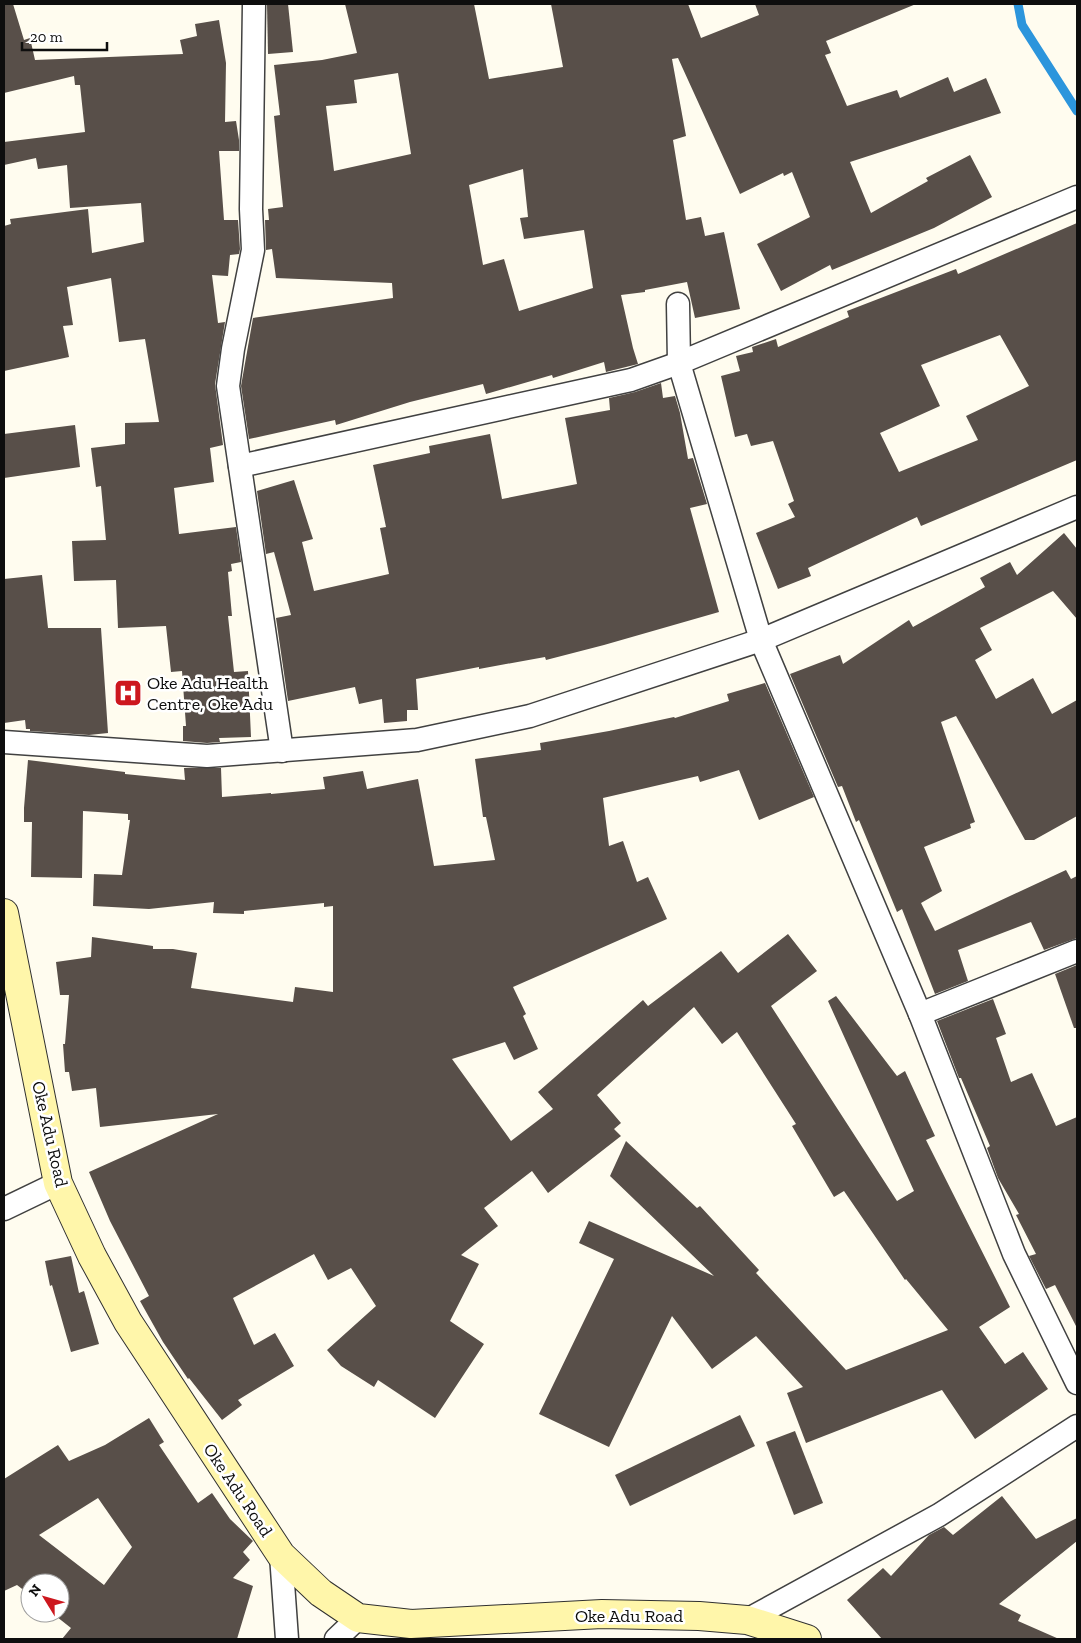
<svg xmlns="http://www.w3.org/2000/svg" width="1081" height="1643" font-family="'Zilla Slab',serif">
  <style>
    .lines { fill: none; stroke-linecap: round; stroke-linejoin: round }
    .stream { stroke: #2c95dc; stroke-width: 9 }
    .building { fill: #584f49; fill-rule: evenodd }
    .street-casing { stroke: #414141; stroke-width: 25 }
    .secondary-casing { stroke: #303030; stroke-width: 30 }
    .street { stroke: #fff; stroke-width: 22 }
    .secondary { stroke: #fff6aa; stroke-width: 28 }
    .labels { text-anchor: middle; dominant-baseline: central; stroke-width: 5; stroke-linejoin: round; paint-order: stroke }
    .poi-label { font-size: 18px; fill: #0e0e0e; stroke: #fff; text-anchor: start }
    .street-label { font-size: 18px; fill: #0e0e0e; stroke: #fff }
  </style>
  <rect width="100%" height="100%" fill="#fffcef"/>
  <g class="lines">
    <path class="stream" d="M1018 4 1022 25 1077 111"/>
  </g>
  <g class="building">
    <path d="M4 4H13L24 40 30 38 35 60 183 54 180 40 197 36 195 24 219 20 226 63 225 122 236 121 239 140V151H219L224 220H238L240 249 239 254 230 255 228 276 212 275 218 323 225 322 215 384 223 445 210 448 214 482 174 488 179 534 236 527 241 562 231 564 232 571 228 572 232 616H228L234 672 248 671 251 737 219 738 220 742 207 743 183 741V726H186L182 671 171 672 166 626 118 628 116 580 74 581 72 541 106 540 101 486 96 487 91 448 125 444V423L159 422 145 339 119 342 111 278 67 287 73 325 63 326 69 357 4 371V226L11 224 10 219 88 209 92 253 144 242 141 203 70 208 67 165 38 169 36 158 4 165V142L85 132 80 85H75L74 76 4 93Z"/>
    <path d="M267 4H288L293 52 268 54Z"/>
    <path d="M345 4H474L489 79 563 67 551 4H688L701 38 759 15 755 4H916L826 41 831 53 825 55 847 106 897 90 900 98 948 77 954 92 986 78 1001 113 850 162 871 213 928 181 926 178 970 155 992 197 934 228 832 270 830 265 781 291 757 244 810 217 792 172 784 176 783 173 740 194 678 58 672 59 686 136 673 140 686 220 701 217 705 236 724 232 740 309 695 318 687 282 645 290V292L621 295 633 348 638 364 606 372 604 362 553 378 552 375 486 394 483 384 410 402 336 425 335 420 249 439 241 386 253 318 393 298 392 283 276 278 272 249 266 250 265 220H269L268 209 283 207 274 116 280 115 274 65 322 60 357 53ZM398 73 411 154 334 171 326 106 357 103 354 80ZM523 169 528 217 520 218 524 239 584 230 593 288 519 311 504 259 483 265 469 185Z"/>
    <path d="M1077 223V460L921 526 917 517 808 568 811 576 778 589 756 533 795 517 788 504 794 501 773 441 751 446 747 434 735 437 721 376 740 371 736 356 753 352 752 347 776 339 778 347 849 317 847 311 860 306 956 269 958 274ZM1000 335 1029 386 966 416 978 440 899 472 880 433 940 406 921 365Z"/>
    <path d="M661 383 663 398 675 396 680 413 688 459 693 458 707 504 690 508 719 612 604 645 546 660 545 657 479 669V667L416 679 418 710H407V721L384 723 382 699 359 704 355 687 288 701 276 618 291 615 274 552 266 554 257 491 294 480 313 539 302 542 314 591 389 574 380 528 386 527 373 465 430 453 429 446 490 434 502 499 577 484 565 418 610 410 609 398 635 392Z"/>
    <path d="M75 425 80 467 4 478V434Z"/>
    <path d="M1064 533 1077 549V619L1053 591 980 628 992 650 975 660 996 699 1033 678 1052 714 1077 700V816L1034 840H1025L956 716 941 722 975 822 970 824 971 828 924 847 942 891 921 903 935 931 1066 870 1071 879 1077 876V938L1044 950 1031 922 958 950 968 981 935 994 902 909 897 912 859 820 856 822 842 786 838 787 790 674 840 655 843 664 909 620 913 627 985 587 980 578 1010 562 1017 575Z"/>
    <path d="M42 575 48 628H101L108 733 89 735 30 731V729H26L25 720 4 723V579Z"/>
    <path d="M765 683 814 797 759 820 739 770 700 782 698 776 603 798 609 846 623 841 637 882 648 877 667 919 513 987 526 1014 523 1016 538 1049 514 1060 505 1042 452 1059 511 1141 553 1109 538 1092 643 1000 648 1006 721 951 738 973 788 934 817 971 771 1006 897 1201 914 1191 828 1001 836 996 897 1076 905 1071 935 1136 926 1140 1010 1307 979 1327 1005 1364 1023 1352 1048 1389 975 1439 942 1390 806 1443 787 1393 803 1387 756 1336 712 1369 672 1316 609 1447 539 1414 614 1259 579 1243 589 1221 714 1276 610 1176 626 1141 697 1208 700 1206 759 1270 756 1273 846 1370 948 1330 906 1279 905 1280 844 1191 834 1197 792 1126 796 1124 737 1032 722 1044 694 1007 597 1095 621 1123 614 1129 621 1136 548 1193 532 1171 484 1208 498 1226 461 1255 479 1264 450 1321 484 1344 435 1418 378 1380 374 1387 341 1366 327 1350 376 1306 351 1268 328 1280 314 1254 233 1298 254 1345 275 1333 294 1366 238 1400 242 1405 222 1420 189 1378 188 1379 163 1342 140 1301 149 1296 110 1221 89 1172 218 1114 100 1127 96 1088 72 1091 69 1072H65L63 1044H65L69 995H60L56 962 91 957 92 937 153 946V949H173L197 953 191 988 293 1002 295 987 333 992V906L324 907V903L244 911V914L213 913 214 902 149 909 93 906 94 874 122 875 130 820H128V814L83 811 82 878 31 877 32 822H24V808L28 760 125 772V774L185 780 184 768H221L222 797 271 793V794L325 789 323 777 363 771 367 789 418 779 434 866 495 860 486 817H483L475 759 541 750 540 743 609 731 674 717 675 718 729 701 727 694Z"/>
    <path d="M1077 965V1028H1074L1055 974Z"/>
    <path d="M993 999 1006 1034 996 1038 1011 1082 1032 1073 1056 1126 1077 1117V1328L1055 1285 1046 1289 1029 1256 1036 1254 1016 1215 1019 1214 998 1178 987 1148 990 1146 961 1078H959L937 1021Z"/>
    <path d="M71 1256 79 1293 84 1291 99 1344 71 1352 52 1285 50 1286 45 1261Z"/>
    <path d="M740 1415 755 1446 630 1506 615 1475Z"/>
    <path d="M149 1418 164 1442 159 1445 198 1503 212 1493 230 1519 253 1541 243 1552 250 1560 233 1578 253 1586 237 1639H62L71 1628 52 1613H60V1583H30V1595L17 1585 4 1591V1479L58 1445 69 1461 105 1445ZM98 1498 132 1547 104 1585 39 1535Z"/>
    <path d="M795 1431 823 1503 794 1515 766 1442Z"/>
    <path d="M1002 1496 1036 1539 1077 1518V1541L999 1604 1021 1615 1018 1621 1059 1639H882L847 1600 883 1568 891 1576 929 1535 944 1527 953 1535Z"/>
  </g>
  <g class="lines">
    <defs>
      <g id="street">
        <path d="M254 4 251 209 253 250 233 349 228 386 282 751"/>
        <path d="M678 304 679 363 761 640 920 1014 1014 1254 1077 1383"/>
        <path d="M240 466 631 380 679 363 1077 197"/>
        <path d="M4 742 207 756 417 740 530 716 761 640 1077 507"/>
        <path d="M920 1014 1077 951"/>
        <path d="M4 1209 58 1183"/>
        <path d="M281 1555 287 1639"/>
        <path d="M747 1620 939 1515 1077 1426"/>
        <path d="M336 1639 358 1618"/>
      </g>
      <path id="secondary" d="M4 913 58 1183 92 1256 128 1322 281 1555 321 1593 358 1618 411 1624 602 1614 699 1616 747 1620 807 1639"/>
    </defs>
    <use href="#street" class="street-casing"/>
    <use href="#secondary" class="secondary-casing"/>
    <use href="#street" class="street"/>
    <use href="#secondary" class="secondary"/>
  </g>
  <defs>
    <symbol id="hospital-square" viewBox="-11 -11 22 22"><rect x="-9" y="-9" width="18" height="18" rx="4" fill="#cd171e" stroke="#fff"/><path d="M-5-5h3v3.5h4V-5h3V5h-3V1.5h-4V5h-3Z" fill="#fff"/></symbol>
  </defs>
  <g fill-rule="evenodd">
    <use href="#hospital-square" x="112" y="677" width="32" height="32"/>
  </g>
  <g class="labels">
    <g class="poi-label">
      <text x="147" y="683">Oke Adu Health<tspan x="147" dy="21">Centre, Oke Adu</tspan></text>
    </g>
    <g class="street-label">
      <text transform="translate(50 1134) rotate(77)">Oke Adu Road</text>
      <text transform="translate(238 1490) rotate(56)">Oke Adu Road</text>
      <text x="629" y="1616">Oke Adu Road</text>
    </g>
  </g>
  <rect width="1081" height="1643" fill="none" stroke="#0e0e0e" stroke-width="10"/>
  <g transform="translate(45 1598) rotate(307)"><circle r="24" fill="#ffffff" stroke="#9f9f9f"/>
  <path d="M0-4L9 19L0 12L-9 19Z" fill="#cd171e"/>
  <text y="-8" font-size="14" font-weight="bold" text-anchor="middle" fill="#0e0e0e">N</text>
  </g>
  <path d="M22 42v8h85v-8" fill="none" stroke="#0e0e0e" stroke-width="2.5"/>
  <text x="30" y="42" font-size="15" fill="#0e0e0e" stroke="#ffffff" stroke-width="4" paint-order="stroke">20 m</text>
</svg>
